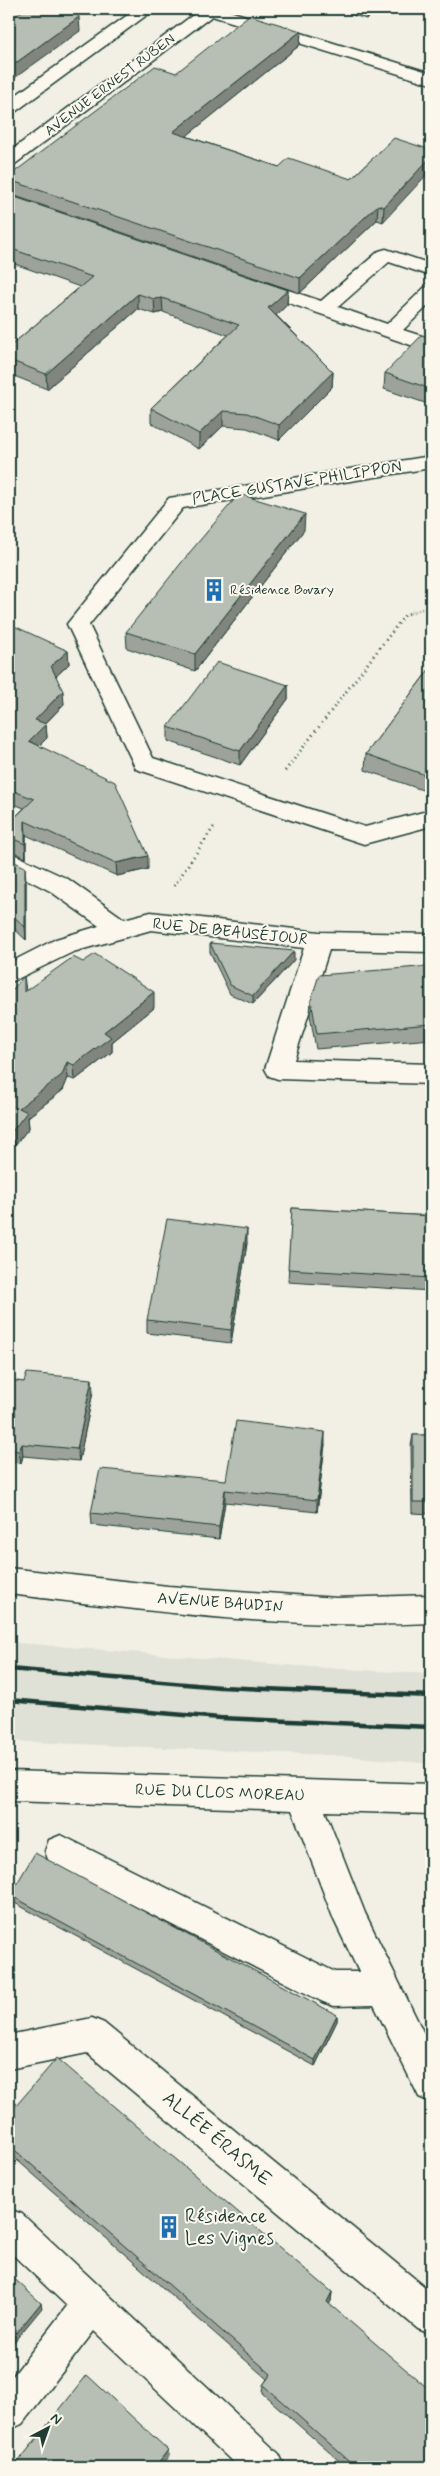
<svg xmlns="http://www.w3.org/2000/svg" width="440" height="2476" font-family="Mynerve,sans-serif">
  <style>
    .built { fill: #e0e1d6 }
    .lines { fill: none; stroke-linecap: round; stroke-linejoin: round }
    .minor-casing { stroke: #1f3d34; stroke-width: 3 }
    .major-casing { stroke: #1f3d34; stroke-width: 3 }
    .path-far1 { stroke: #1f3d34; stroke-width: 2.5; stroke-dasharray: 0.5 2.5; stroke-linecap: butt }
    .path { stroke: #1f3d34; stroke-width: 3; stroke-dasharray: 1 4; stroke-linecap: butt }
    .minor { fill: #fbf7ec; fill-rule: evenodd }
    .major { fill: #fbf7ec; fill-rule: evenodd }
    .rail { stroke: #1f3d34; stroke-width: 4.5 }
    .wall { fill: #9da39a; stroke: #1f3d34 }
    .shaded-wall { fill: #80857d; stroke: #1f3d34 }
    .building { fill: #b7beb3; stroke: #1f3d34 }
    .labels { text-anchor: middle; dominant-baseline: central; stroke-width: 4; stroke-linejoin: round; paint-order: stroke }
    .far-street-label { font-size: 14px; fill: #1f3d34; stroke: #fbf7ec }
    .far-poi-label { font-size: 14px; fill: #1f3d34; stroke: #fbf7ec; text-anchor: start }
    .street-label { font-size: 16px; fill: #1f3d34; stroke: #fbf7ec }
    .near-street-label { font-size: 19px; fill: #1f3d34; stroke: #fbf7ec }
    .near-poi-label { font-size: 19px; fill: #1f3d34; stroke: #fbf7ec; text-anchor: start }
  </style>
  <rect width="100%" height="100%" fill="#f2f0e5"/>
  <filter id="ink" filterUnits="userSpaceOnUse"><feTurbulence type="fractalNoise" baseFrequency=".02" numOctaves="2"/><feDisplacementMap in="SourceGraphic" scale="10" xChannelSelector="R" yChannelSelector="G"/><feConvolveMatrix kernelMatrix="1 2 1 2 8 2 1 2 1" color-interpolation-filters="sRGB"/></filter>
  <g filter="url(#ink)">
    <path class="built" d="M9 1642 311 1667 431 1674V1764L348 1756 9 1741Z"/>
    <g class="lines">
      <defs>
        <g id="minor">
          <path d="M136 9H155L15 112 9 113V100Z"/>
          <path d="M201 9H223L431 73V84L212 16 15 164 9 165V152Z"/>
          <path d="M386 249 431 264V276L389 262 338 307 387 324 424 288 431 286V303L403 330 431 339V352L245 288 242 284 245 280 252 278 321 301 379 251Z"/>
          <path d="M431 456V468L183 508 89 625 153 758 365 827 431 810V826L364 844 136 769 67 624 169 498Z"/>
          <path d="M9 852 68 879 124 919 151 912 319 932 431 934V952L329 950 294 1060 431 1064V1084L278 1079 269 1076 265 1069 304 948 151 930 73 952 9 983V963L56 939 99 926 50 891 9 870Z"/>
          <path d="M9 1771 431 1784V1814L325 1811 365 1913 431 2048V2102L419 2097 374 2005 333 2006 321 2001 49 1862 45 1851 49 1840 61 1835 335 1972H359L334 1920 292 1810 9 1801Z"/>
          <path d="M92 2018 104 2023 431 2292V2334L418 2329 87 2053 9 2069V2035Z"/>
          <path d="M9 2209 22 2214 279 2454 285 2467H238L94 2331 22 2424 9 2430V2381L67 2306 9 2251Z"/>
        </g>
        <path id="major" d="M9 1568 168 1586 337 1598 431 1595V1623C290 1630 149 1611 9 1594Z"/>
      </defs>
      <use href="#minor" class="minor-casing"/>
      <use href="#major" class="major-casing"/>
      <path class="path-far1" d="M410 613 431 606"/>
      <g class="path">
        <path d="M285 771 405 615 413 612"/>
        <path d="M174 886 215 825"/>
      </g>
      <use href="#minor" class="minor"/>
      <use href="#major" class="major"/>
      <g class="rail">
        <path d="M9 1669 220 1687 431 1696"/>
        <path d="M9 1700 220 1718 431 1727"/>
      </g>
    </g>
    <g class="wall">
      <path d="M334 9H381L366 19Z"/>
      <path d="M301 31 300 45 186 136 279 167 351 179 394 138 383 222 377 220 300 293 9 194V176L176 73Z"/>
      <path d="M9 195 288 290 287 305 276 315 333 372 332 387 279 440 247 428 223 426 199 449 151 423V408L228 335 163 312 155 314 138 309 47 389 9 374V347L80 287 9 262Z"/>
      <path d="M431 338V405L384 389 385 373Z"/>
      <path d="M304 530 195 671 127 648 126 632Z"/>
      <path d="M9 628 68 651 69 664 56 676 64 704 45 724H46L47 738 39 746 148 869 117 876 26 835V858L10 850 9 851V823L24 808 9 802Z"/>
      <path d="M431 667V793L365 770 366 754Z"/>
      <path d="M288 685V699L240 765 168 741V727Z"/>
      <path d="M9 859 26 881V940L9 924Z"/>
      <path d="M210 943 294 960 253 1004 230 994 210 952Z"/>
      <path d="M431 966V1039L316 1049 310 1015 311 1000Z"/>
      <path d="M24 976 26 991 154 1008 112 1042V1052L75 1080 68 1078 63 1090 28 1117 29 1128 9 1152Z"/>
      <path d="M292 1208 431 1216V1291L288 1282Z"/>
      <path d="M247 1243 231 1343 147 1333V1320Z"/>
      <path d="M9 1380 93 1392 79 1461 23 1456 21 1463 9 1462Z"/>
      <path d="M413 1435H431V1514L412 1513 411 1446Z"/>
      <path d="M325 1444 317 1512 225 1502 219 1539 92 1525 91 1513 226 1480Z"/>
      <path d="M10 1895 337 2015V2021L315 2066 11 1901Z"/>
      <path d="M9 2114 332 2292 331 2301 329 2304 431 2467H346L262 2393 263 2385 267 2379 9 2153Z"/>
    </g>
    <g class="shaded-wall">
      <path d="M367 9H381L366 19Z"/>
      <path d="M79 17 80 31 9 82V68Z"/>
      <path d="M301 31 300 45 173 147V132Z"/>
      <path d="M431 157V170L383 222 384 207Z"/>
      <path d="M378 205 377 220 300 293V278Z"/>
      <path d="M288 290 287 305 268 323V308Z"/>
      <path d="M138 294V309L47 389 46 374Z"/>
      <path d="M162 298 163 312 155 314 154 299Z"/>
      <path d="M333 372 332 387 279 440V425Z"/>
      <path d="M223 411V426L199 449V434Z"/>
      <path d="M305 514 304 530 195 671V654Z"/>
      <path d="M68 651 69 664 52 680 51 666Z"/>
      <path d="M288 685V699L240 765V751Z"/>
      <path d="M63 691 64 704 36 733 35 720Z"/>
      <path d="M46 724 47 738 30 755 29 741Z"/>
      <path d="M25 821 26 835V858L25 844Z"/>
      <path d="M148 856V869L117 876 116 863Z"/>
      <path d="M25 867 26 881V940L25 927Z"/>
      <path d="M294 951V960L253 1004V996Z"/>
      <path d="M154 992V1008L112 1042V1052L75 1080 74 1065 104 1032Z"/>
      <path d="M67 1062 68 1078 63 1090 28 1117 29 1128 9 1152V1135L19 1108Z"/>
      <path d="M247 1229V1243L231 1343V1330Z"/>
      <path d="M92 1379 93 1392 79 1461 77 1449Z"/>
      <path d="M325 1432V1444L317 1512V1500Z"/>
      <path d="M22 1444 23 1456 21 1463 19 1451Z"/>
      <path d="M225 1490V1502L219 1539V1527Z"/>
      <path d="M337 2015V2021L315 2066V2060Z"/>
      <path d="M332 2292 331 2301 326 2311 327 2302Z"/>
      <path d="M41 2303 42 2308 9 2348V2342Z"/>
      <path d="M168 2450 169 2457 161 2467H155Z"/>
    </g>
    <g class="building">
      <path d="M25 9H73L79 17 9 68V20Z"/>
      <path d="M249 15 301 31 173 132 279 167 289 158 351 179 394 138 431 150V157L384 207 378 205 300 278 9 180V176L155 66 176 73Z"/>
      <path d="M9 195 288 290 268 308 333 372 279 425 247 413 223 411 199 434 151 408 239 325 162 298 154 299 138 294 46 374 9 360V347L92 277 9 248Z"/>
      <path d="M422 335 431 338V389L385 373Z"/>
      <path d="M239 494 305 514 195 654 126 632 190 552Z"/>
      <path d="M12 625 68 651 51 666 63 691 35 720 46 724 29 741 115 782 148 856 116 863 25 821V844L9 837V823L34 799 9 789V628Z"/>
      <path d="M217 662 288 685 240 751 168 727Z"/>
      <path d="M431 667V777L366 754Z"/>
      <path d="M9 859 25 867V927L9 912Z"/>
      <path d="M210 943 294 951 253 996 230 985Z"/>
      <path d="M95 954 154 992 104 1032 111 1037 74 1065 67 1062 62 1075 19 1108 27 1112 9 1135V994L24 976V992L73 957 83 962Z"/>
      <path d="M431 966V1024L317 1034 311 1000 319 975Z"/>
      <path d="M292 1208 431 1216V1278L288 1269Z"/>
      <path d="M167 1219 247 1229 231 1330 147 1320Z"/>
      <path d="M27 1373 92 1379 77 1449 22 1444 19 1451 9 1450V1380L24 1382Z"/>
      <path d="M236 1421 325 1432 317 1500 225 1490 219 1527 91 1513 100 1469 226 1480Z"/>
      <rect x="413" y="1435" width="18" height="67"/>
      <path d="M35 1853 337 2015 315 2060 10 1895Z"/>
      <path d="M57 2058 332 2292 327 2302 431 2391V2467H356L263 2385 271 2374 9 2145V2114Z"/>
      <path d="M9 2274 41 2303 9 2342Z"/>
      <path d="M87 2375 168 2450 155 2467H14Z"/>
    </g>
  </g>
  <defs>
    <symbol id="building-bare" viewBox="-9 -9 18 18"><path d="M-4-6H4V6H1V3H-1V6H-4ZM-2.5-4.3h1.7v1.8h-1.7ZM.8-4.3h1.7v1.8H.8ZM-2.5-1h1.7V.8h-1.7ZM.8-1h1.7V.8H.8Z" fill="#1f6fb2" stroke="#fbf7ec" stroke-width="2.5" paint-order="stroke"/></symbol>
  </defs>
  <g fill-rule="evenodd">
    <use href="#building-bare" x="198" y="574" width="32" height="32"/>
    <use href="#building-bare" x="153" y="2211" width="32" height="32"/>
  </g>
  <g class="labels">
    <g class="far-street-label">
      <text transform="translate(110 85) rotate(-37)">AVENUE ERNEST RUBEN</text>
    </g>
    <g class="far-poi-label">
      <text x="230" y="590">Résidence Bovary</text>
    </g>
    <g class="street-label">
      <text transform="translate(297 483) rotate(-9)">PLACE GUSTAVE PHILIPPON</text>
      <text transform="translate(230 932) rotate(6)">RUE DE BEAUSÉJOUR</text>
      <text transform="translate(220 1603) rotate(4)">AVENUE BAUDIN</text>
      <text transform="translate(220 1793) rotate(2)">RUE DU CLOS MOREAU</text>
    </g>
    <g class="near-street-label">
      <text transform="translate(217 2139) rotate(40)">ALLÉE ÉRASME</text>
    </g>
    <g class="near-poi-label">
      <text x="185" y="2216">Résidence<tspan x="185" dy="22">Les Vignes</tspan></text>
    </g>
  </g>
  <rect width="440" height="2476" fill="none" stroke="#fbf7ec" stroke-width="30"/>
  <rect x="15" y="15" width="410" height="2446" fill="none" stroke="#1f3d34" stroke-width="2" filter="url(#ink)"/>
  <g transform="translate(48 2428) rotate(41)" stroke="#fbf7ec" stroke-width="4" paint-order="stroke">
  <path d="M0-4L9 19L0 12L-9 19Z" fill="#1f3d34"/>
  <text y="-8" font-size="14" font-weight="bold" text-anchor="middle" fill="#1f3d34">N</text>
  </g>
</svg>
